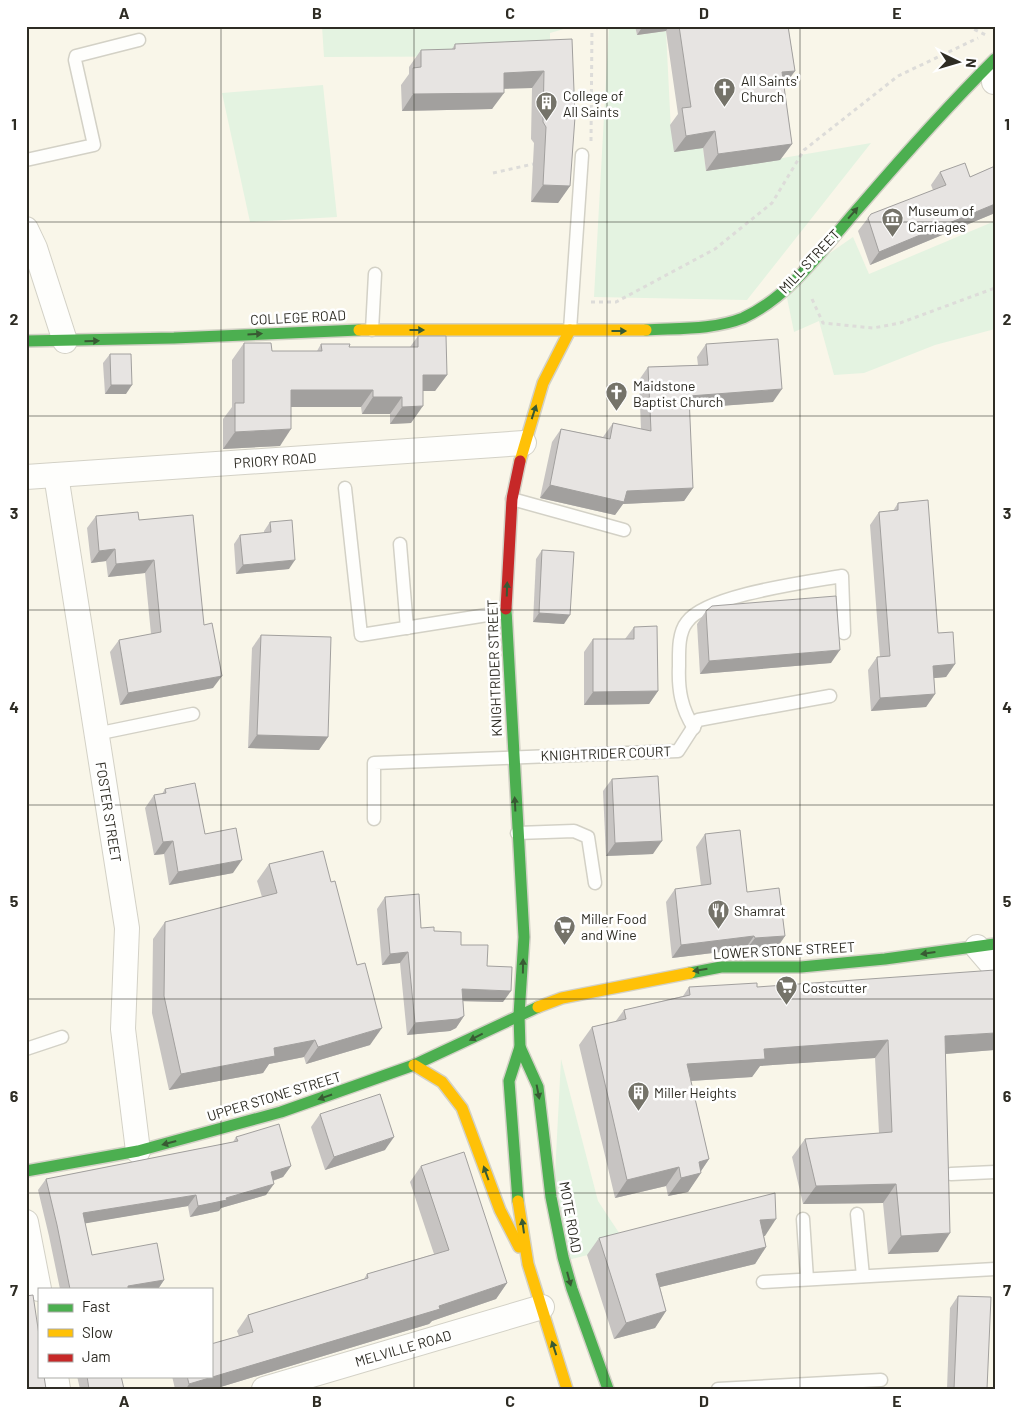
<svg xmlns="http://www.w3.org/2000/svg" width="1021" height="1415" font-family="Barlow,sans-serif">
  <style>
    .green { fill: #e4f3e1 }
    .lines { fill: none; stroke-linecap: round; stroke-linejoin: round }
    .lane-casing { stroke: #d3d1c6; stroke-width: 15 }
    .street-casing { stroke: #d3d1c6; stroke-width: 26 }
    .fast-casing { stroke: #d3d1c6; stroke-width: 14 }
    .slow-casing { stroke: #d3d1c6; stroke-width: 14 }
    .jam-casing { stroke: #d3d1c6; stroke-width: 14 }
    .path { stroke: #dddcd9; stroke-width: 3; stroke-dasharray: 4 4; stroke-linecap: butt }
    .lane { stroke: #fefefc; stroke-width: 12 }
    .street { stroke: #fefefc; stroke-width: 24 }
    .fast { stroke: #4caf50; stroke-width: 11 }
    .slow { stroke: #ffc107; stroke-width: 11 }
    .jam { stroke: #c62828; stroke-width: 11 }
    .wall { fill: #c7c4c2 }
    .shaded-wall { fill: #a2a09e }
    .building { fill: #e7e4e2; stroke: #a2a09e }
    .oneway { fill: #385a33 }
    .grid { fill: none; stroke: #2e2c24; stroke-width: 1; stroke-opacity: 0.55 }
    .labels { text-anchor: middle; dominant-baseline: central; stroke-width: 5; stroke-linejoin: round; paint-order: stroke }
    .poi-label { font-size: 14px; fill: #2e2c24; stroke: #fff; text-anchor: start }
    .street-label { font-size: 14px; fill: #2e2c24; stroke: #fff }
    .neatline { fill: none; stroke: #2e2c24; stroke-width: 2 }
    .grid-label { font-size: 16px; text-anchor: middle; font-weight: bold; fill: #2e2c24 }
  </style>
  <rect width="100%" height="100%" fill="#f9f6e9"/>
  <g class="green">
    <path d="M322 26H574L550 33V56L324 57Z"/>
    <path d="M609 26H635L637 35 666 31 671 131 703 148 706 171 871 143 747 300 594 297Z"/>
    <path d="M323 85 337 217 250 222 222 93Z"/>
    <path d="M995 221V329L935 345 864 373 834 375 819 321 794 332 785 288 800 274 853 237 869 274Z"/>
    <path d="M561 1059 598 1201 627 1245 568 1260 555 1175Z"/>
  </g>
  <g class="lines">
    <defs>
      <g id="lane">
        <path d="M26 160 94 145 75 60 76 56 139 40"/>
        <path d="M372 330 375 274"/>
        <path d="M570 330 582 155"/>
        <path d="M345 488 361 635 506 612"/>
        <path d="M512 499 624 530"/>
        <path d="M400 544 407 628"/>
        <path d="M694 728C681 708 678 689 679 666 679 652 678 633 687 622 706 595 808 582 842 576L844 633"/>
        <path d="M96 734 193 714"/>
        <path d="M374 819V763L678 751 698 720 830 696"/>
        <path d="M517 833 574 831 588 837 595 883"/>
        <path d="M26 1049 62 1037"/>
        <path d="M951 1174 995 1172"/>
        <path d="M857 1214 863 1276"/>
        <path d="M803 1219 807 1279"/>
        <path d="M763 1282 995 1269"/>
        <path d="M718 1389 881 1380"/>
      </g>
      <g id="street">
        <path d="M994 82 995 81"/>
        <path d="M26 229 35 248 65 341"/>
        <path d="M56 475 127 928 123 1029 138 1151"/>
        <path d="M26 477 524 443"/>
        <path d="M977 947 995 968"/>
        <path d="M26 1222 39 1289"/>
        <path d="M56 1376 58 1389"/>
        <path d="M264 1389 542 1307"/>
      </g>
      <g id="fast">
        <path d="M646 330C677 328 713 330 743 318 792 296 827 243 862 204 905 154 949 105 995 59"/>
        <path d="M26 341 174 338 359 330"/>
        <path d="M506 609 524 937 519 1015 520 1047 509 1081 518 1201"/>
        <path d="M690 973 721 967H801L885 959 995 944"/>
        <path d="M520 1047 538 1087 551 1197 563 1257 572 1289 608 1389"/>
        <path d="M26 1171 138 1151 281 1112 414 1065 538 1007"/>
      </g>
      <g id="slow">
        <path d="M359 330H646"/>
        <path d="M520 461 543 383 570 330"/>
        <path d="M538 1007 562 998 690 973"/>
        <path d="M414 1065 442 1082 462 1108 500 1210 519 1247"/>
        <path d="M518 1201 528 1264 567 1389"/>
      </g>
      <path id="jam" d="M506 609 512 499 520 461"/>
    </defs>
    <use href="#lane" class="lane-casing"/>
    <use href="#street" class="street-casing"/>
    <use href="#fast" class="fast-casing"/>
    <use href="#slow" class="slow-casing"/>
    <use href="#jam" class="jam-casing"/>
    <g class="path">
      <path d="M967 26 986 35"/>
      <path d="M591 141 592 26"/>
      <path d="M493 173 533 164"/>
      <path d="M812 299 823 323 873 328 900 323 995 288"/>
      <path d="M591 302H616L715 249 772 203 804 150 898 76 978 38"/>
    </g>
    <use href="#lane" class="lane"/>
    <use href="#street" class="street"/>
    <use href="#fast" class="fast"/>
    <use href="#slow" class="slow"/>
    <use href="#jam" class="jam"/>
  </g>
  <g class="wall">
    <path d="M635 26H788L795 71 784 86 792 144 780 160 706 171 703 148 674 152 670 125 678 114 666 31 637 35Z"/>
    <path d="M572 39 570 186 558 203 531 202 534 143 531 139 532 88 504 89 492 109 402 111 401 85 409 74V67L421 50 452 49 455 44Z"/>
    <path d="M995 166V213L870 265 858 231 868 218 933 190 931 185 940 172 970 177Z"/>
    <path d="M418 336 447 375 435 391H423L411 423 390 424V414H362L361 407H291L280 446 223 449V419L232 407V360L244 343 272 351H317L321 344 349 347H410Z"/>
    <path d="M706 344 773 402 689 408 693 488 684 501 623 504 615 515 540 498 552 442 561 429 603 437 613 423 641 429 639 380 648 367 698 365 697 357Z"/>
    <path d="M110 354 126 394H105L103 363Z"/>
    <path d="M898 503 938 633 955 664 946 677 934 678 935 694 926 707 871 711 868 670 877 657H880L870 525 879 512 893 511Z"/>
    <path d="M96 516 139 520 204 625 213 688 120 705 110 652 119 640 151 634 145 573 108 577 106 561 91 563 87 528Z"/>
    <path d="M270 522 289 569 236 574 234 544 240 535 264 533V531Z"/>
    <path d="M542 550 564 624 533 622 536 559Z"/>
    <path d="M706 611 831 663 700 674 697 624Z"/>
    <path d="M634 627 658 691 649 704 584 705V652L593 639H625Z"/>
    <path d="M261 635 328 737 319 750 248 748 252 648Z"/>
    <path d="M612 779 653 854 606 856 603 791Z"/>
    <path d="M165 789 205 834 233 873 169 885 164 854 154 855 145 808 154 795 162 794Z"/>
    <path d="M705 834 747 892 785 936 776 949 745 951V949L672 958 666 902 675 889 701 886 696 847Z"/>
    <path d="M269 864 331 882 370 1045 306 1064 304 1057 269 1064 263 1073 169 1090 152 1013 153 939 165 922 262 897 257 881Z"/>
    <path d="M385 897 421 928 434 931 461 945 487 966 503 1002 463 1001 464 1016 456 1028 450 1031 407 1035 400 963 382 965 377 909Z"/>
    <path d="M689 987H757L994 1050 946 1054 938 1252 888 1254 883 1203 803 1204 792 1157 805 1139 879 1133 875 1058 760 1066 752 1077 691 1081 709 1159 701 1171 688 1192 668 1196 666 1186 615 1198 579 1045 592 1027 615 1022 624 1010 683 996Z"/>
    <path d="M320 1114 385 1150 325 1170 311 1127Z"/>
    <path d="M236 1137 291 1166 283 1177 273 1181 266 1195 221 1208 219 1211 190 1217 188 1206 85 1223 92 1255 164 1280 158 1289H60L49 1236 38 1190 46 1179 233 1142Z"/>
    <path d="M421 1166 507 1283 496 1299 432 1321 429 1324 214 1389H175L172 1376H211L239 1336 237 1331 248 1315 364 1279 367 1274 434 1254 410 1182Z"/>
    <path d="M764 1236 766 1247 755 1264 660 1287 666 1311 655 1328 614 1339 587 1255 599 1238 765 1236Z"/>
    <path d="M958 1296 987 1389H947L950 1308Z"/>
    <path d="M77 1376H121L124 1389H80Z"/>
  </g>
  <g class="shaded-wall">
    <path d="M643 26H669L666 31 637 35Z"/>
    <path d="M544 71 532 88 492 89 504 73Z"/>
    <path d="M795 71 783 87 782 72Z"/>
    <path d="M504 93 492 109 402 111 413 94Z"/>
    <path d="M715 131 703 148 674 152 686 136Z"/>
    <path d="M792 144 780 160 706 171 718 154Z"/>
    <path d="M543 185 570 186 558 203 531 202Z"/>
    <path d="M995 204V213L870 265 879 252Z"/>
    <path d="M423 375H447L435 391H411Z"/>
    <path d="M111 385H132L126 394H105Z"/>
    <path d="M782 389 773 402 680 409 689 396Z"/>
    <path d="M291 390H373L361 407H280Z"/>
    <path d="M373 397H402L390 414H362Z"/>
    <path d="M423 406 411 423 390 424 402 407Z"/>
    <path d="M291 429 280 446 223 449 235 432Z"/>
    <path d="M550 485 627 491 693 488 684 501 623 504 615 515 540 498Z"/>
    <path d="M115 549 106 561 91 563 99 551Z"/>
    <path d="M154 560 145 573 108 577 116 564Z"/>
    <path d="M295 560 289 569 236 574 243 565Z"/>
    <path d="M539 613 570 615 564 624 533 622Z"/>
    <path d="M840 650 831 663 700 674 709 661Z"/>
    <path d="M955 664 946 677 924 679 933 666Z"/>
    <path d="M222 676 213 688 120 705 128 693Z"/>
    <path d="M658 691 649 704 584 705 593 692Z"/>
    <path d="M935 694 926 707 871 711 880 698Z"/>
    <path d="M257 735 328 737 319 750 248 748Z"/>
    <path d="M173 841 164 854 154 855 163 842Z"/>
    <path d="M662 841 653 854 606 856 615 843Z"/>
    <path d="M242 860 233 873 169 885 178 872Z"/>
    <path d="M754 936 745 949 672 958 681 945Z"/>
    <path d="M785 936 776 949 745 951 755 938Z"/>
    <path d="M408 952 400 963 382 965 390 954Z"/>
    <path d="M462 989 511 991 503 1002 454 1001Z"/>
    <path d="M464 1016 456 1028 450 1031 407 1035 415 1023Z"/>
    <path d="M382 1028 370 1045 306 1064 318 1047Z"/>
    <path d="M995 1033V1049L994 1050 932 1055 945 1036Z"/>
    <path d="M315 1040 304 1057 269 1064 263 1073 169 1090 181 1074 274 1048Z"/>
    <path d="M888 1040 875 1058 760 1066 752 1077 674 1082 687 1064 764 1049Z"/>
    <path d="M394 1137 385 1150 325 1170 334 1157Z"/>
    <path d="M709 1159 699 1174 701 1173 688 1192 668 1196 681 1178 699 1162Z"/>
    <path d="M291 1166 283 1177 263 1184 271 1172Z"/>
    <path d="M679 1167 666 1186 615 1198 627 1180Z"/>
    <path d="M274 1184 266 1195 221 1208 219 1211 190 1217 198 1206Z"/>
    <path d="M896 1184 883 1203 803 1204 816 1186Z"/>
    <path d="M196 1195 188 1206 76 1225 83 1213Z"/>
    <path d="M776 1219 765 1236 748 1237 760 1220Z"/>
    <path d="M950 1233 938 1252 888 1254 901 1236Z"/>
    <path d="M766 1247 755 1264 644 1291 656 1274Z"/>
    <path d="M164 1280 158 1289H126L128 1286Z"/>
    <path d="M507 1283 496 1299 432 1321 429 1324 214 1389H186L189 1384 439 1306Z"/>
    <path d="M666 1311 655 1328 614 1339 626 1323Z"/>
  </g>
  <g class="building">
    <path d="M679 26H788L795 71 782 72 792 144 718 154 715 131 686 136 682 108 691 107Z"/>
    <path d="M572 39 575 117 570 186 543 185 546 127 543 122 544 71 504 73V93L413 94V68L421 67V50L455 49V44Z"/>
    <path d="M965 163 970 177 995 166V204L879 252 868 218 871 214 946 185 940 172Z"/>
    <path d="M418 336H446L447 375H423V406L402 407V397H373V390H291V429L235 432V403H244V343H271L272 351H322L321 344H350L349 347H418Z"/>
    <path d="M778 339 782 389 689 396 693 488 627 491 624 502 550 485 561 429 610 439 613 423 651 431 648 367 708 365 706 344Z"/>
    <path d="M110 354H131L132 385H111Z"/>
    <path d="M928 500 938 633 953 632 955 664 933 666 935 694 880 698 877 657 890 656 879 512 898 510V503Z"/>
    <path d="M138 512 139 520 193 515 204 625 212 623 222 676 128 693 119 640 161 632 154 560 116 564 115 549 99 551 96 516Z"/>
    <path d="M292 520 295 560 243 565 240 535 271 532 270 522Z"/>
    <path d="M542 550 574 552 570 615 539 613Z"/>
    <path d="M836 596 840 650 709 661 706 611 712 606Z"/>
    <path d="M657 626 658 691 593 692V639H634V627Z"/>
    <path d="M261 635 331 637 328 737 257 735Z"/>
    <path d="M658 776 662 841 615 843 612 779Z"/>
    <path d="M195 783 205 834 236 828 242 860 178 872 173 841 163 842 154 795 166 793 165 789Z"/>
    <path d="M740 830 747 892 779 888 785 936 755 938 754 936 681 945 675 889 711 884 705 834Z"/>
    <path d="M323 851 331 882 335 881 357 965 365 963 382 1028 318 1047 315 1040 274 1048 275 1056 181 1074 164 996 165 922 277 893 269 864Z"/>
    <path d="M419 894 421 928 434 927V931L461 932V945H488L487 966 512 967 511 991 462 989 464 1016 458 1019 415 1023 408 952 390 954 385 897Z"/>
    <path d="M995 970V1033L945 1036 950 1233 901 1236 896 1184 816 1186 805 1139 892 1132 888 1040 764 1049 765 1059 687 1064 709 1159 699 1162 701 1173 681 1178 679 1167 627 1180 592 1027 626 1019 624 1010 690 995 689 987 757 983V987Z"/>
    <path d="M380 1094 394 1137 334 1157 320 1114Z"/>
    <path d="M279 1124 291 1166 271 1172 274 1184 226 1198 227 1200 198 1206 196 1195 83 1213 92 1255 157 1243 164 1280 128 1286V1289H70L57 1225 46 1179 238 1141 236 1137Z"/>
    <path d="M464 1152 507 1283 439 1306 440 1309 189 1384 187 1376H211V1344L253 1332 248 1315 368 1278 367 1274 449 1250 421 1166Z"/>
    <path d="M775 1193 776 1219 760 1220 766 1247 656 1274 666 1311 626 1323 599 1238Z"/>
    <path d="M33 1295 39 1335V1376H44L46 1389H26V1296Z"/>
    <path d="M958 1296 991 1297 987 1389H954Z"/>
    <path d="M87 1376H121L124 1389H89Z"/>
  </g>
  <defs><path id="oneway-solid" d="M-6-.8H1V-3.2L6.5 0L1 3.2V.8H-6Z" transform="scale(1.25)"/></defs>
  <g class="oneway">
    <use href="#oneway-solid" transform="translate(853 213) rotate(-49)"/>
    <use href="#oneway-solid" transform="translate(417 330)"/>
    <use href="#oneway-solid" transform="translate(619 331)"/>
    <use href="#oneway-solid" transform="translate(255 334) rotate(-3)"/>
    <use href="#oneway-solid" transform="translate(92 341) rotate(-1)"/>
    <use href="#oneway-solid" transform="translate(534 412) rotate(-72)"/>
    <use href="#oneway-solid" transform="translate(507 589) rotate(-88)"/>
    <use href="#oneway-solid" transform="translate(515 804) rotate(-93)"/>
    <use href="#oneway-solid" transform="translate(928 953) rotate(172)"/>
    <use href="#oneway-solid" transform="translate(523 966) rotate(-89)"/>
    <use href="#oneway-solid" transform="translate(700 970) rotate(171)"/>
    <use href="#oneway-solid" transform="translate(476 1037) rotate(153)"/>
    <use href="#oneway-solid" transform="translate(538 1092) rotate(79)"/>
    <use href="#oneway-solid" transform="translate(325 1097) rotate(161)"/>
    <use href="#oneway-solid" transform="translate(169 1143) rotate(165)"/>
    <use href="#oneway-solid" transform="translate(486 1173) rotate(-110)"/>
    <use href="#oneway-solid" transform="translate(523 1226) rotate(-98)"/>
    <use href="#oneway-solid" transform="translate(569 1279) rotate(75)"/>
    <use href="#oneway-solid" transform="translate(554 1348) rotate(-108)"/>
  </g>
  <path class="grid" d="M221 26V1389M414 26V1389M607 26V1389M800 26V1389M26 222H995M26 416H995M26 610H995M26 805H995M26 999H995M26 1193H995"/>
  <defs>
    <symbol id="church-pin" viewBox="-11 -11 22 30"><path d="M0 17L-7.5 6A9.5 9.5 0 1 1 7.5 6Z" fill="#757369" stroke="#fff"/><path d="M-1.2-6h2.4v3.5h3.3v2.4h-3.3V6h-2.4V-.1h-3.3v-2.4h3.3Z" fill="#fff"/></symbol>
    <symbol id="building-pin" viewBox="-11 -11 22 30"><path d="M0 17L-7.5 6A9.5 9.5 0 1 1 7.5 6Z" fill="#757369" stroke="#fff"/><path d="M-4-6H4V6H1V3H-1V6H-4ZM-2.5-4.3h1.7v1.8h-1.7ZM.8-4.3h1.7v1.8H.8ZM-2.5-1h1.7V.8h-1.7ZM.8-1h1.7V.8H.8Z" fill="#fff"/></symbol>
    <symbol id="museum-pin" viewBox="-11 -11 22 30"><path d="M0 17L-7.5 6A9.5 9.5 0 1 1 7.5 6Z" fill="#757369" stroke="#fff"/><path d="M0-6L6-3V-2H-6V-3ZM-5-1h2V3h-2ZM-1-1h2V3h-2ZM3-1h2V3H3ZM-6 4H6V6H-6Z" fill="#fff"/></symbol>
    <symbol id="restaurant-pin" viewBox="-11 -11 22 30"><path d="M0 17L-7.5 6A9.5 9.5 0 1 1 7.5 6Z" fill="#757369" stroke="#fff"/><path d="M-5-6h1v4h1v-4h1v4h1v-4h1v5L-1.5 .5V6h-2V.5L-5-1ZM5-6V6H3V1.5H1.5Q1.5-4 5-6Z" fill="#fff"/></symbol>
    <symbol id="supermarket-pin" viewBox="-11 -11 22 30"><path d="M0 17L-7.5 6A9.5 9.5 0 1 1 7.5 6Z" fill="#757369" stroke="#fff"/><path d="M-6-5.5h2.5l.6 2H6L4.5 2H-2.5L-4.4-4H-6ZM-1.5 3.2a1.3 1.3 0 1 0 .1 0ZM3 3.2a1.3 1.3 0 1 0 .1 0Z" fill="#fff"/></symbol>
  </defs>
  <g fill-rule="evenodd">
    <use href="#church-pin" x="712" y="76" width="25" height="34"/>
    <use href="#building-pin" x="534" y="90" width="25" height="34"/>
    <use href="#museum-pin" x="880" y="206" width="25" height="34"/>
    <use href="#church-pin" x="604" y="380" width="25" height="34"/>
    <use href="#restaurant-pin" x="706" y="898" width="25" height="34"/>
    <use href="#supermarket-pin" x="552" y="914" width="25" height="34"/>
    <use href="#supermarket-pin" x="774" y="974" width="25" height="34"/>
    <use href="#building-pin" x="626" y="1080" width="25" height="34"/>
  </g>
  <g class="labels">
    <g class="poi-label">
      <text x="741" y="80">All Saints'<tspan x="741" dy="16">Church</tspan></text>
      <text x="563" y="95">College of<tspan x="563" dy="16">All Saints</tspan></text>
      <text x="908" y="210">Museum of<tspan x="908" dy="16">Carriages</tspan></text>
      <text x="633" y="385">Maidstone<tspan x="633" dy="16">Baptist Church</tspan></text>
      <text x="734" y="910">Shamrat</text>
      <text x="581" y="918">Miller Food<tspan x="581" dy="16">and Wine</tspan></text>
      <text x="802" y="987">Costcutter</text>
      <text x="654" y="1092">Miller Heights</text>
    </g>
    <g class="street-label">
      <text transform="translate(809 261) rotate(-47)">MILL STREET</text>
      <text transform="translate(298 317) rotate(-3)">COLLEGE ROAD</text>
      <text transform="translate(275 460) rotate(-4)">PRIORY ROAD</text>
      <text transform="translate(494 668) rotate(-92)">KNIGHTRIDER STREET</text>
      <text transform="translate(606 753) rotate(-2)">KNIGHTRIDER COURT</text>
      <text transform="translate(109 812) rotate(81)">FOSTER STREET</text>
      <text transform="translate(784 950) rotate(-3)">LOWER STONE STREET</text>
      <text transform="translate(274 1096) rotate(-17)">UPPER STONE STREET</text>
      <text transform="translate(571 1217) rotate(80)">MOTE ROAD</text>
      <text transform="translate(403 1348) rotate(-16)">MELVILLE ROAD</text>
    </g>
  </g>
  <rect width="1021" height="1415" fill="none" stroke="#ffffff" stroke-width="55"/>
  <rect x="38" y="1288" width="175" height="90" fill="#ffffff" stroke="#ababa7"/>
  <rect x="48" y="1304" width="25" height="8" fill="#4caf50" stroke="#ababa7"/>
  <text x="82" y="1312" font-size="15" fill="#2e2c24">Fast</text>
  <rect x="48" y="1329" width="25" height="8" fill="#ffc107" stroke="#ababa7"/>
  <text x="82" y="1338" font-size="15" fill="#2e2c24">Slow</text>
  <rect x="48" y="1354" width="25" height="8" fill="#c62828" stroke="#ababa7"/>
  <text x="82" y="1362" font-size="15" fill="#2e2c24">Jam</text>
  <g transform="translate(958 62) rotate(95)" stroke="#ffffff" stroke-width="4" paint-order="stroke">
  <path d="M0-4L9 19L0 12L-9 19Z" fill="#2e2c24"/>
  <text y="-8" font-size="14" font-weight="bold" text-anchor="middle" fill="#2e2c24">N</text>
  </g>
  <rect x="28" y="28" width="966" height="1360" class="neatline"/>
  <g class="grid-label">
    <text x="124" y="19">A</text>
    <text x="317" y="19">B</text>
    <text x="510" y="19">C</text>
    <text x="704" y="19">D</text>
    <text x="897" y="19">E</text>
    <text x="14" y="130">1</text>
    <text x="1007" y="130">1</text>
    <text x="14" y="325">2</text>
    <text x="1007" y="325">2</text>
    <text x="14" y="519">3</text>
    <text x="1007" y="519">3</text>
    <text x="14" y="713">4</text>
    <text x="1007" y="713">4</text>
    <text x="14" y="907">5</text>
    <text x="1007" y="907">5</text>
    <text x="14" y="1102">6</text>
    <text x="1007" y="1102">6</text>
    <text x="14" y="1296">7</text>
    <text x="1007" y="1296">7</text>
    <text x="124" y="1407">A</text>
    <text x="317" y="1407">B</text>
    <text x="510" y="1407">C</text>
    <text x="704" y="1407">D</text>
    <text x="897" y="1407">E</text>
  </g>
</svg>
